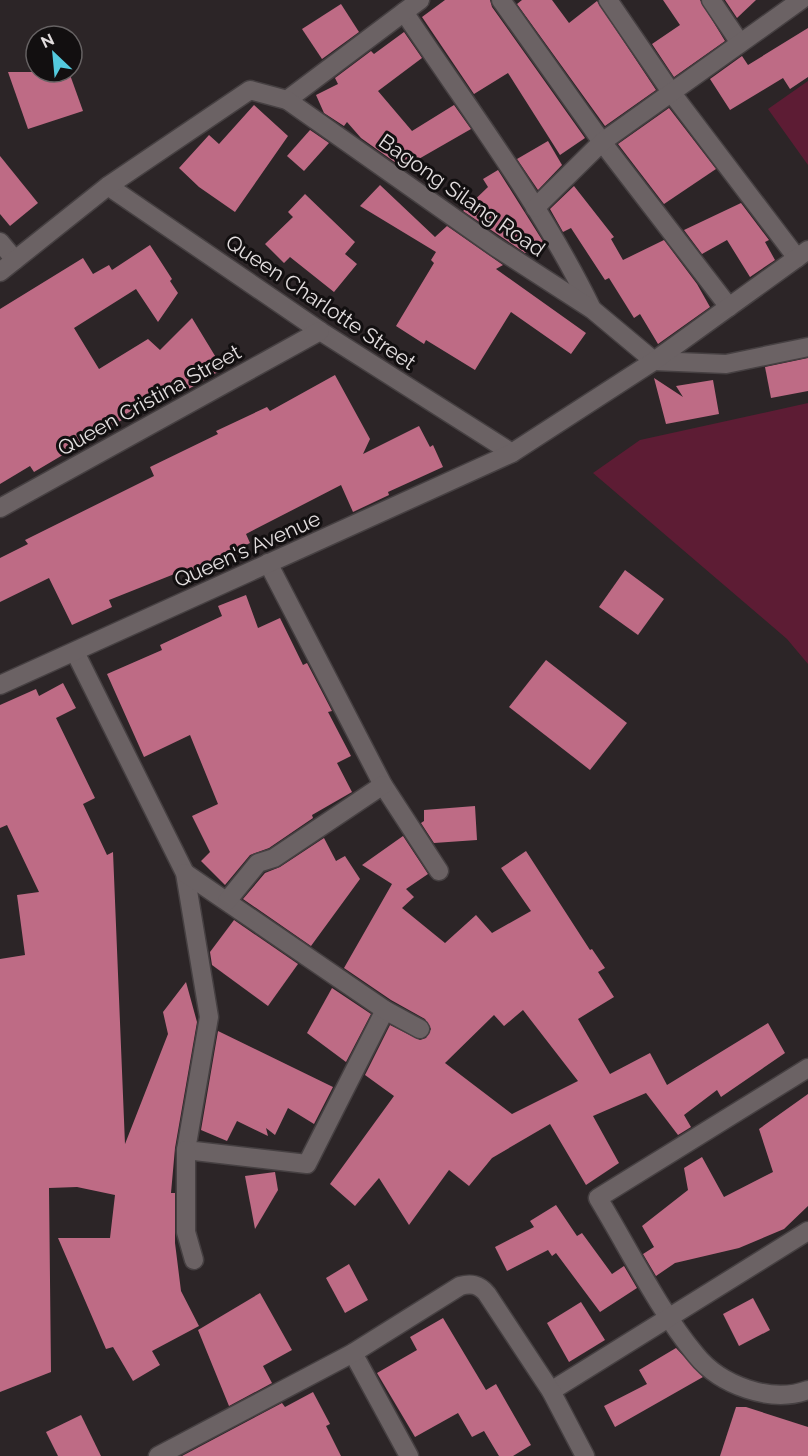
<svg xmlns="http://www.w3.org/2000/svg" width="808" height="1456" font-family="Raleway,sans-serif">
  <style>
    .green { fill: #5d1c34 }
    .building { fill: #be6b85; fill-rule: evenodd }
    .lines { fill: none; stroke-linecap: round; stroke-linejoin: round }
    .minor-casing { stroke: #464042; stroke-width: 21 }
    .minor { stroke: #6b6264; stroke-width: 18 }
    .labels { text-anchor: middle; dominant-baseline: central; stroke-width: 6; stroke-linejoin: round; paint-order: stroke }
    .street-label { font-size: 21px; fill: #e3dedf; stroke: #120f10 }
  </style>
  <rect width="100%" height="100%" fill="#2c2527"/>
  <g class="green">
    <path d="M808 81V165L768 109Z"/>
    <path d="M808 403V664L787 639 593 473 640 440Z"/>
  </g>
  <g class="building">
    <path d="M445 0H490L492 7 585 138 560 155 508 73 474 94 422 17Z"/>
    <path d="M522 0H552L569 23 597 1 656 90 605 126 517 4Z"/>
    <path d="M663 0H700L725 41 674 77 652 44 680 25Z"/>
    <path d="M725 0H756L737 18Z"/>
    <path d="M341 4 359 32 322 59 302 29Z"/>
    <path d="M808 28V77L790 89 783 78 730 110 710 79 742 56 748 65Z"/>
    <path d="M404 32 422 58 378 91 412 131 454 105 471 129 403 168 361 138 347 122 344 126 324 113 316 95 338 84 335 78 371 51 374 54Z"/>
    <path d="M8 72H69L83 111 28 129Z"/>
    <path d="M254 105 288 136 235 212 199 187 179 168 209 135 219 144Z"/>
    <path d="M669 108 716 169 664 204 618 144Z"/>
    <path d="M310 130 329 143 304 171 287 156Z"/>
    <path d="M548 141 562 165 538 190 517 159Z"/>
    <path d="M0 156 38 203 10 226 0 214Z"/>
    <path d="M498 170 544 243 525 253 463 211 488 187 483 179Z"/>
    <path d="M380 185 435 237 447 226 503 265 496 269 586 333 571 354 511 312 475 370 426 340 424 344 396 326 434 263 431 260 436 252 360 206Z"/>
    <path d="M574 186 614 237 611 239 623 260 664 240 697 284 710 307 658 344 640 314 634 318 609 278 605 280 571 228 563 232 550 209Z"/>
    <path d="M305 194 355 242 345 254 357 264 334 292 290 257 284 263 265 244 293 217 288 212Z"/>
    <path d="M741 203 769 240 765 242 775 260 750 277 727 240 702 254 684 230Z"/>
    <path d="M150 245 172 279 170 281 178 293 158 322 136 289 74 328 99 369 148 339 160 350 192 318 223 369 185 391 179 382 126 414 127 417 34 472 30 466 0 484V309L83 258 93 274 109 265 112 270Z"/>
    <path d="M808 358V391L771 398 765 367Z"/>
    <path d="M335 375 370 439 363 454 419 426 430 447 433 445 443 467 388 492 389 495 353 512 341 485 246 534 250 543 193 571 192 567 109 600 112 607 72 625 49 578 0 602V558L28 544 25 540 154 476 150 467 218 434 216 431 267 407 270 411Z"/>
    <path d="M654 378 683 397 676 386 713 380 719 414 666 424Z"/>
    <path d="M625 570 664 599 638 635 599 607Z"/>
    <path d="M246 595 258 628 280 618 303 665 307 663 332 711 328 712 351 756 337 763 352 792 312 815 313 818 269 848 250 855 225 885 201 861 210 852 192 816 218 804 190 735 144 757 107 674 162 650 160 645 222 616 218 606Z"/>
    <path d="M546 660 627 723 590 770 509 707Z"/>
    <path d="M63 683 76 708 56 718 95 798 83 804 107 855 113 852 125 1144 168 1034 163 1012 186 982 197 1022 175 1148 171 1193H175V1243L181 1291 199 1326 152 1351 160 1365 133 1381 113 1347 106 1349 58 1238H110L115 1195 77 1187 49 1188 51 1372 0 1392V959L25 955 17 895 39 892 7 825 0 828V705L36 689 39 696Z"/>
    <path d="M475 806 477 840 434 843 421 823 424 821V810Z"/>
    <path d="M403 836 428 874 406 889 414 897 402 908 445 943 476 915 492 933 531 911 501 868 526 851 590 950 592 949 605 968 598 972 614 997 578 1019 610 1074 650 1053 667 1085 768 1023 785 1053 721 1097 717 1090 684 1115 691 1127 678 1135 646 1093 593 1116 619 1163 586 1185 550 1124 492 1158 469 1186 449 1170 409 1225 379 1178 355 1206 330 1184 394 1096 365 1075 390 1025 420 1040 426 1038 431 1029 425 1019 391 1000 344 968 392 884 362 865ZM523 1010 578 1081 512 1114 445 1063 494 1015 504 1026Z"/>
    <path d="M324 838 336 861 345 856 360 879 311 946 243 899 265 873 280 867Z"/>
    <path d="M234 920 298 964 268 1006 212 965 210 952Z"/>
    <path d="M332 988 371 1014 346 1062 307 1033Z"/>
    <path d="M218 1031 333 1087 314 1124 288 1108 275 1135 266 1128 268 1136 237 1121 227 1141 201 1130Z"/>
    <path d="M808 1094V1206L784 1229 739 1248 675 1263 656 1276 643 1254 654 1247 642 1226 688 1190 684 1168 702 1157 724 1197 773 1172 759 1129Z"/>
    <path d="M275 1172 278 1190 255 1229 245 1176Z"/>
    <path d="M556 1205 577 1236 582 1233 612 1274 624 1266 637 1288 600 1312 556 1253 552 1256 548 1250 507 1271 495 1247 534 1227 530 1221Z"/>
    <path d="M349 1264 368 1300 345 1313 326 1278Z"/>
    <path d="M260 1293 292 1350 263 1366 272 1383 229 1406 198 1330Z"/>
    <path d="M753 1298 770 1330 739 1346 723 1314Z"/>
    <path d="M581 1302 605 1340 569 1362 547 1323Z"/>
    <path d="M443 1318 486 1390 496 1384 531 1445 513 1456H499L484 1431 472 1437 458 1413 415 1437 377 1373 417 1350 410 1337Z"/>
    <path d="M676 1348 703 1377 615 1427 604 1406 647 1384 639 1370Z"/>
    <path d="M313 1392 330 1424 326 1426 341 1456H182L282 1403 285 1407Z"/>
    <path d="M736 1407H746L808 1427V1456H720Z"/>
    <path d="M81 1415 101 1456H58L46 1432Z"/>
  </g>
  <g class="lines">
    <defs>
      <g id="minor">
        <path d="M501 0 602 142 729 307"/>
        <path d="M608 0 671 92 797 258"/>
        <path d="M711 0 740 43"/>
        <path d="M404 12C469 109 541 204 592 309"/>
        <path d="M287 100 420 0"/>
        <path d="M108 186 320 331 512 453"/>
        <path d="M535 208 602 142 801 0"/>
        <path d="M0 242 15 260"/>
        <path d="M0 272 108 186 250 90 287 100 494 246 593 310 654 361 726 364 808 347"/>
        <path d="M0 508 320 331"/>
        <path d="M268 563 383 785 439 871"/>
        <path d="M75 652 185 873 209 1017 186 1150 307 1164 385 1010"/>
        <path d="M0 685 512 453 654 361 808 250"/>
        <path d="M185 873 385 1010 420 1029"/>
        <path d="M227 901 258 863 274 858 383 785"/>
        <path d="M808 1068 598 1198C629 1249 658 1309 696 1355 720 1385 771 1404 808 1390"/>
        <path d="M186 1150V1232L194 1260"/>
        <path d="M353 1353 409 1456"/>
        <path d="M551 1391 808 1231"/>
        <path d="M158 1456 353 1353 460 1286C471 1283 479 1284 487 1294L551 1391 585 1456"/>
      </g>
    </defs>
    <use href="#minor" class="minor-casing"/>
    <use href="#minor" class="minor"/>
  </g>
  <g class="labels">
    <g class="street-label">
      <text transform="translate(462 195) rotate(35)">Bagong Silang Road</text>
      <text transform="translate(321 302) rotate(34)">Queen Charlotte Street</text>
      <text transform="translate(149 400) rotate(-29)">Queen Cristina Street</text>
      <text transform="translate(247 549) rotate(-24)">Queen's Avenue</text>
    </g>
  </g>
  <g transform="translate(54 54) rotate(334)"><circle r="28" fill="#120f10" stroke="#666263" stroke-width="1.5"/>
  <path d="M0-4.5L10 22L0 15L-10 22Z" fill="#54cade"/>
  <text y="-9" font-size="16" font-weight="bold" text-anchor="middle" fill="#e3dedf">N</text>
  </g>
</svg>
